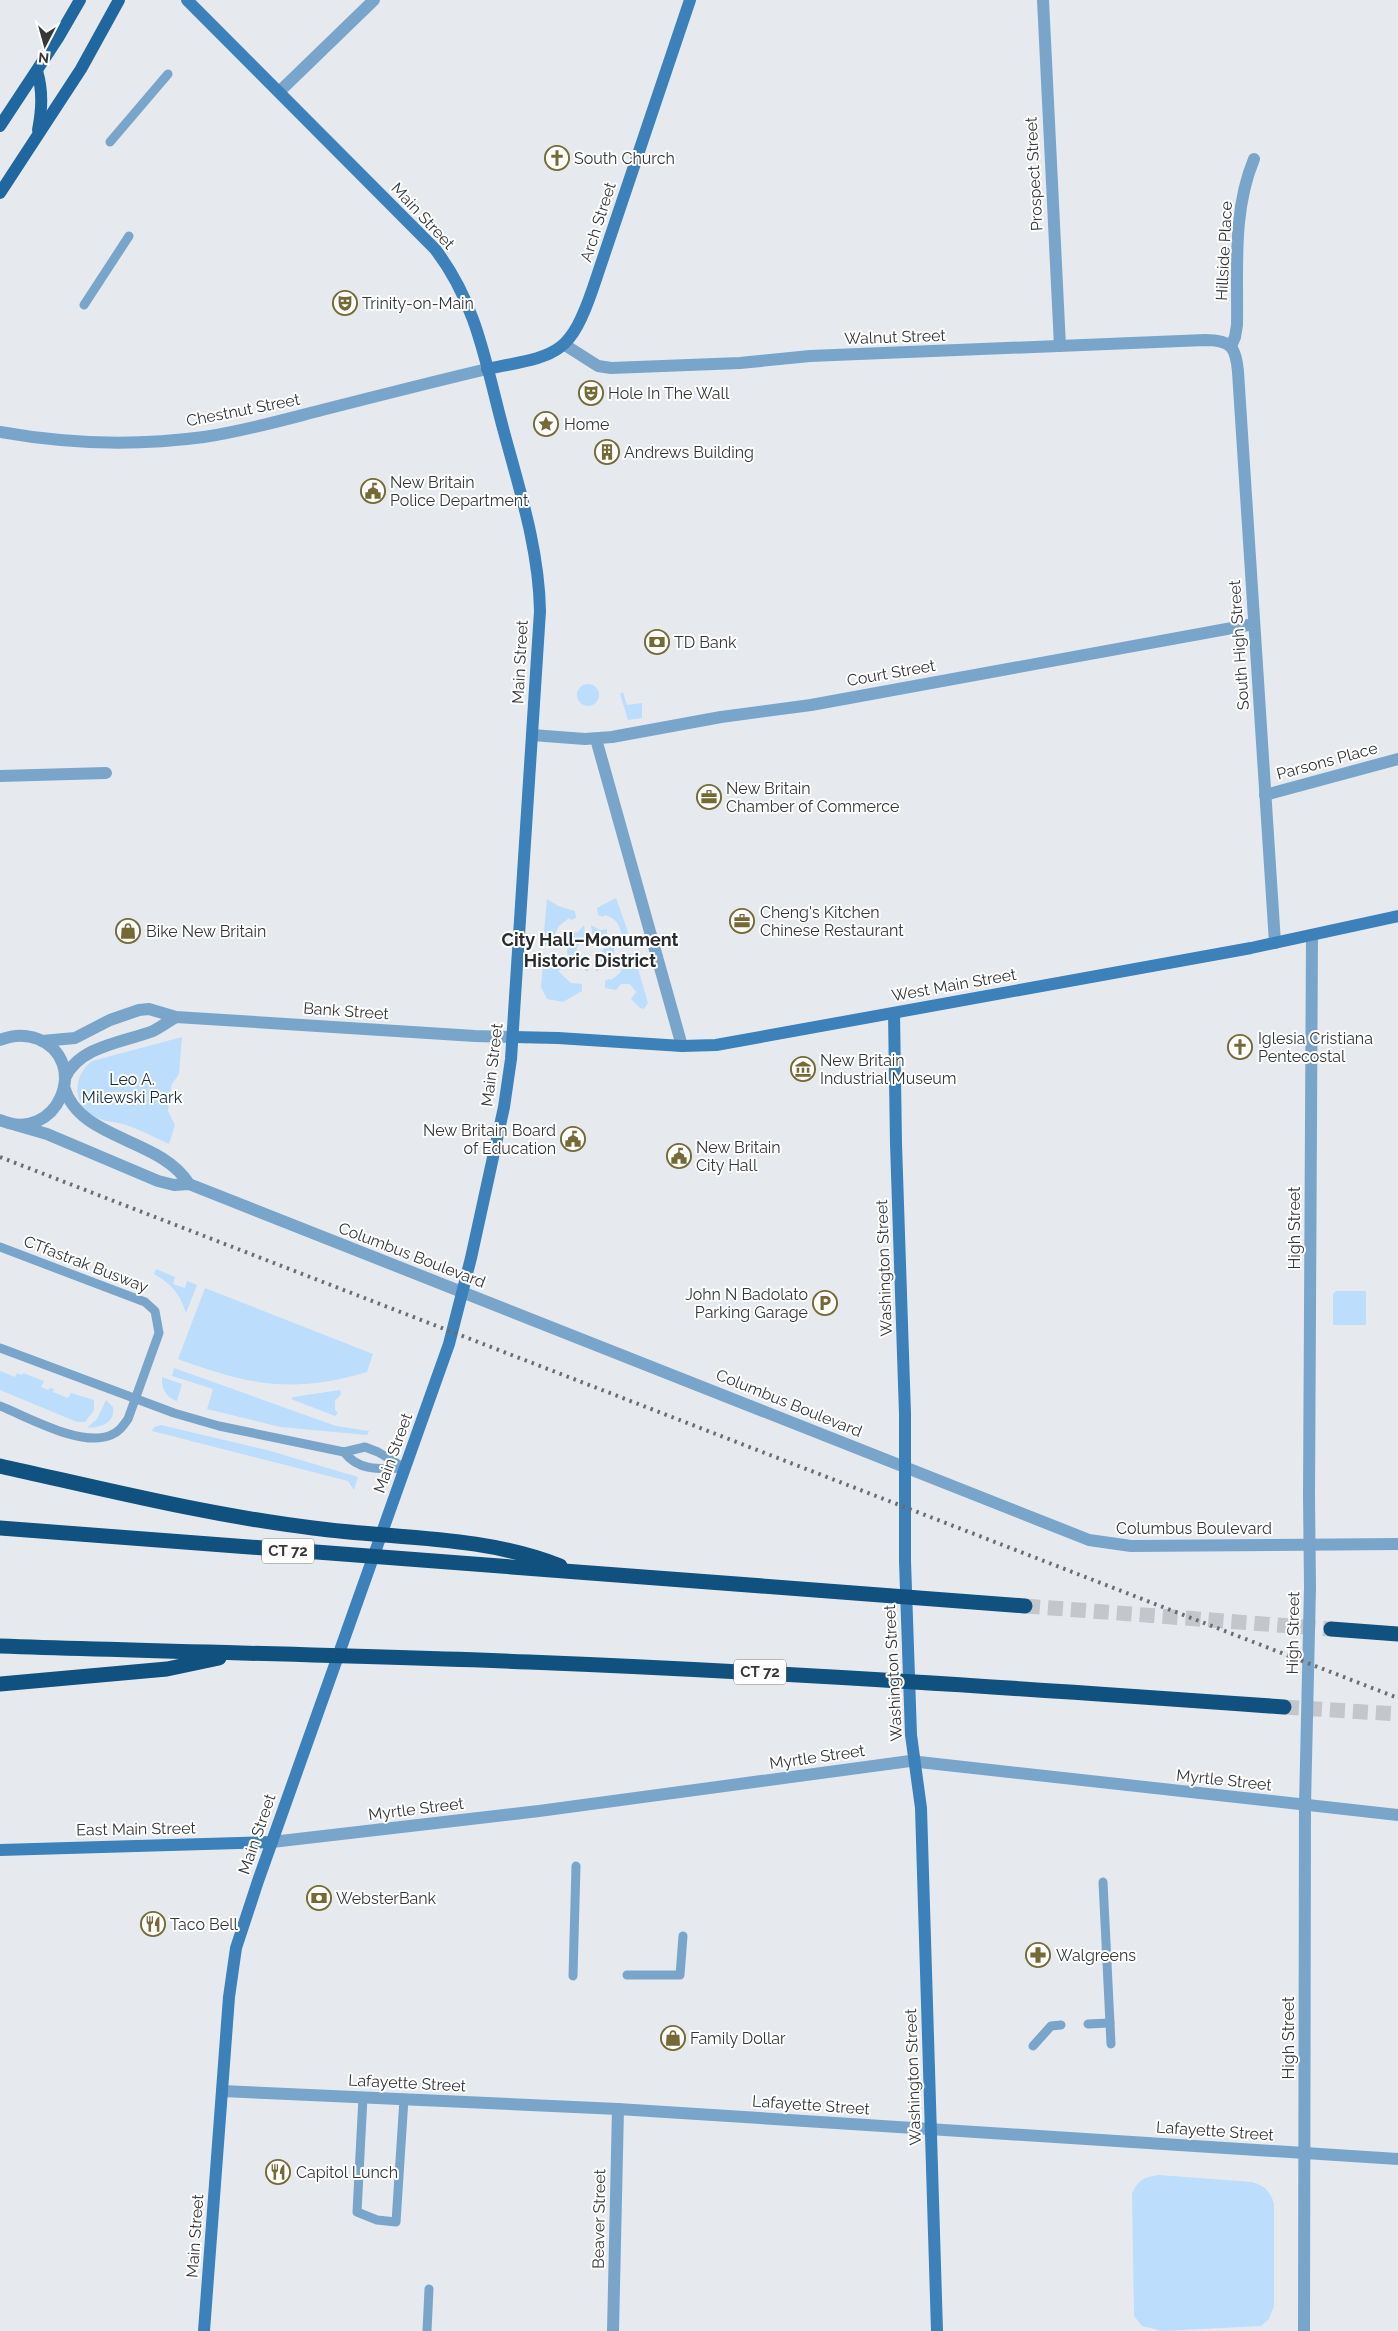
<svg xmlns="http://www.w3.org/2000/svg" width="1398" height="2331" font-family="Raleway,sans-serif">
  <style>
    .green { fill: #bcddfb }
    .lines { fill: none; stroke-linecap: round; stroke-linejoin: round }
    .motorway-tunnel { stroke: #c3c6cb; stroke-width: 15; stroke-dasharray: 15 8; stroke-linecap: butt }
    .service { stroke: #79a5cb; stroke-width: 9 }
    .minor { stroke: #79a5cb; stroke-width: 12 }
    .tertiary { stroke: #79a5cb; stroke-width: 12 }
    .secondary { stroke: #3c81ba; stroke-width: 12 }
    .primary { stroke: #1f679e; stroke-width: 12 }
    .motorway { stroke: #11517f; stroke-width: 15 }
    .rail { stroke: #6c6d70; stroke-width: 4; stroke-dasharray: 2.5 5; stroke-linecap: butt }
    .labels { text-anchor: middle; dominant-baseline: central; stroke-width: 4; stroke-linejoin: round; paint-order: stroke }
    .shield { fill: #fff; stroke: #727374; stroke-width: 1 }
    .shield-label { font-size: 15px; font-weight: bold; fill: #363739 }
    .poi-label { font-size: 16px; fill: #363739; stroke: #fff; text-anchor: start }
    .street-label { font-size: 16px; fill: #363739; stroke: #fff }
    .park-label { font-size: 16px; fill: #122e44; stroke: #fff }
    .neighbourhood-label { font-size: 18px; font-weight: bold; fill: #292c2f; stroke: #fff }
  </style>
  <rect width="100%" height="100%" fill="#e6eaef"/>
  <g class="green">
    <circle cx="588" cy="695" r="11"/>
    <path d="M623 692 627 705 642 703V718L628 720 620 694Z"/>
    <path d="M616 898 628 932 626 937 623 936C618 925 619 920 605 915L603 917 598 915 597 908Z"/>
    <path d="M547 899 558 906 575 911 576 918 571 920 569 918 559 926 555 934 557 936 555 943 545 945 543 943Z"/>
    <path d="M584 925 586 942 578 945 576 952 579 955 587 957 588 972 581 967 574 968V962L571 961 567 953 568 942 572 939 571 933 578 932Z"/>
    <path d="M591 925 600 930 607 929V936L610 937 614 944V953L609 958 610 965 603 966 596 972 594 955 601 954 604 947 601 944 593 941Z"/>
    <path d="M630 954 635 958 648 1003 644 1009 640 1008 631 999 636 992 630 984H621L616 990 605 988V981L609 979 611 980 619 974 625 964 623 962 624 956Z"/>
    <path d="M556 962 561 969 558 971 571 983 582 984V991L563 1002 547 999 541 987 543 964Z"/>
    <path d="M182 1037 179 1074 172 1084 169 1096 168 1111 175 1125 169 1144C154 1137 139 1129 123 1124 113 1122 102 1121 93 1116 72 1103 73 1075 92 1061Z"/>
    <path d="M156 1269 175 1277 173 1284 185 1288 187 1281 197 1285 186 1313C180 1294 172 1284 154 1274Z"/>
    <path d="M205 1288 373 1354 367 1372C293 1394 248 1385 178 1359Z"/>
    <path d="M1336 1291H1366V1325H1333V1294Z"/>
    <path d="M174 1368 336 1426 369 1431 367 1435 280 1427 207 1409 213 1389 172 1376Z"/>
    <path d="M0 1371 15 1377 17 1373 22 1375 23 1373 44 1381 41 1387 48 1390 50 1388 54 1389 53 1392 68 1398 71 1393 94 1400V1410L85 1422H77L0 1390Z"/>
    <path d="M162 1377 182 1384 177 1401C166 1398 161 1388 162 1377Z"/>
    <path d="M340 1390 341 1394 335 1401V1410L338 1413 335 1416 291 1399 293 1397Z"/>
    <path d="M106 1400 113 1407C115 1424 101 1427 87 1428L97 1419Z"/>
    <path d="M161 1425 267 1450 358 1477 354 1490 348 1481 152 1431 154 1427Z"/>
    <path d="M1159 2175 1252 2182C1265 2186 1270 2191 1274 2204V2306L1269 2319 1261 2326 1163 2331 1142 2326 1134 2316 1132 2194C1138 2179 1145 2177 1159 2175Z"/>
  </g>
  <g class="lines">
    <g class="motorway-tunnel">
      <path d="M1025 1606 1331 1629"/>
      <path d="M1284 1707 1398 1714"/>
    </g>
    <g class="service">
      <path d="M110 142 168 74"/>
      <path d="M84 305 129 236"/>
      <path d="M0 1247 145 1302 155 1311 159 1333 128 1419C123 1426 119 1432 111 1435 82 1448 28 1417 0 1406"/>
      <path d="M0 1348 174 1413 219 1426 344 1452 365 1447 378 1452 405 1468"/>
      <path d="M344 1452C359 1472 382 1469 405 1468"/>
      <path d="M1103 1882 1111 2044"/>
      <path d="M627 1975H680L683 1936"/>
      <path d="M573 1976 576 1866"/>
      <path d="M1088 2024 1110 2023"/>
      <path d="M1033 2046 1051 2026 1061 2025"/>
      <path d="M363 2097 357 2212 377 2220 396 2222 404 2099"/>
      <path d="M427 2331 429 2289"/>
    </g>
    <g class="minor">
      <path d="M1043 0 1060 346"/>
      <path d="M279 92 374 0"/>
      <path d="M1231 346 1235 337 1237 325C1238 269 1232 212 1254 159"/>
      <path d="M0 776 106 773"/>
      <path d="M1265 795 1398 759"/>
      <path d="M222 2091 618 2109 1398 2159"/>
      <path d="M613 2331 618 2109"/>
    </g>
    <g class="tertiary">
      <path d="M565 345 598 366 611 368 740 363 810 356 1205 340C1231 340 1236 347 1238 372L1275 943"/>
      <path d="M0 432C67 444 136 446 204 437 244 431 283 420 322 410 377 396 432 382 487 369"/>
      <path d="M532 735 585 739 612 737 721 717 811 705 1254 624"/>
      <path d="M596 739 682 1046"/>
      <path d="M0 1040C12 1035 25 1034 38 1039 92 1061 57 1145 0 1120"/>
      <path d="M42 1041 75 1038 110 1020 139 1010 149 1009 176 1017 475 1036 513 1037"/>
      <path d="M65 1078C79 1046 124 1042 153 1031 161 1027 169 1021 176 1017"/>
      <path d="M64 1087C80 1141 160 1137 189 1184"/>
      <path d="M16 1125 47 1134 158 1181 174 1185 189 1184 1089 1540 1131 1546 1398 1544"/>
      <path d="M272 1842 539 1811 910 1761 1398 1815"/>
      <path d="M1304 2331 1305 1805 1310 1587 1309 1497 1312 935"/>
    </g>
    <g class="secondary">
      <path d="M187 0 435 249C478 305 486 366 504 432 520 491 539 550 540 611L511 1059 504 1107 471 1258 449 1344 258 1881 236 1948 229 1997 204 2331"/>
      <path d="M487 369C556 355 569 358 593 288L690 0"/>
      <path d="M894 1013 896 1144 905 1414V1561L911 1735 921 1808 937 2331"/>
      <path d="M513 1037 558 1038 682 1046 716 1045 1251 948 1398 916"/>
      <path d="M0 1850 272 1842"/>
    </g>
    <g class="primary">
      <path d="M37 71C43 91 42 109 38 130"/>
      <path d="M0 126 58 38 80 0"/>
      <path d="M0 193 81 69 119 0"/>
    </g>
    <g class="motorway">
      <path d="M0 1466C104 1489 207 1515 313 1528 395 1539 482 1535 560 1566"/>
      <path d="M0 1528 1025 1606"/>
      <path d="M1331 1629 1398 1634"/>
      <path d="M0 1646C176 1652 353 1655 529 1662 781 1672 1032 1689 1284 1707"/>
      <path d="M0 1684 167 1669 219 1658"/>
    </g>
    <path class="rail" d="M0 1157 1398 1698"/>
  </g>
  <defs>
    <symbol id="church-ring" viewBox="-11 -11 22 22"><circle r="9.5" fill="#fff" stroke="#756936" stroke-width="1.5"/><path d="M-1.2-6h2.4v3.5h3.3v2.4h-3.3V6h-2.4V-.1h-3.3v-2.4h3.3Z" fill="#756936"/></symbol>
    <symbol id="theatre-ring" viewBox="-11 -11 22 22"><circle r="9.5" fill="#fff" stroke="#756936" stroke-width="1.5"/><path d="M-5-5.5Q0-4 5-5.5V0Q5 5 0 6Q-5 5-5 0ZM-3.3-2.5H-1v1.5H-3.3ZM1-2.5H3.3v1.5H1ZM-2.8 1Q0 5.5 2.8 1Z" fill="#756936"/></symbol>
    <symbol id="sight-ring" viewBox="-11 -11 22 22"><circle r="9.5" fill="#fff" stroke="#756936" stroke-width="1.5"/><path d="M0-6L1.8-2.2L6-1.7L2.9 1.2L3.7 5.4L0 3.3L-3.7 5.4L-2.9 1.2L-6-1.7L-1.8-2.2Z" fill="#756936"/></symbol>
    <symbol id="building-ring" viewBox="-11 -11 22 22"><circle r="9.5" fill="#fff" stroke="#756936" stroke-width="1.5"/><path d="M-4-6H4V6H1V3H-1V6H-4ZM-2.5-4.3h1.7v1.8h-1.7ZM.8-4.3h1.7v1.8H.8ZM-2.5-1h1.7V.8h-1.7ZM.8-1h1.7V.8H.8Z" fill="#756936"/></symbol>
    <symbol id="civic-ring" viewBox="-11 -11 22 22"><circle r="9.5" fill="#fff" stroke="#756936" stroke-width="1.5"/><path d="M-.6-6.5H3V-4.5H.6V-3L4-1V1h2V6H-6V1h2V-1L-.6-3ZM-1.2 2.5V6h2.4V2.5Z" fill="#756936"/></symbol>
    <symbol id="bank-ring" viewBox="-11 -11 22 22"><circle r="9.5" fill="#fff" stroke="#756936" stroke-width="1.5"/><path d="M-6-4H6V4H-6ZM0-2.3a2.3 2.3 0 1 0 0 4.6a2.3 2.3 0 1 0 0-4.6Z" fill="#756936"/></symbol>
    <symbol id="office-ring" viewBox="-11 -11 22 22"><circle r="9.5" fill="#fff" stroke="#756936" stroke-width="1.5"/><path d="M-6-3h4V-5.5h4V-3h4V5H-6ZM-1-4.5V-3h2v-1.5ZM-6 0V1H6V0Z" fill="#756936"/></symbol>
    <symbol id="shop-ring" viewBox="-11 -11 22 22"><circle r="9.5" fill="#fff" stroke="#756936" stroke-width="1.5"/><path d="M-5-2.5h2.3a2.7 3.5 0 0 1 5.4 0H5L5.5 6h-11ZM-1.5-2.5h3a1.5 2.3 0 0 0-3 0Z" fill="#756936"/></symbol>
    <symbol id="museum-ring" viewBox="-11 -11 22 22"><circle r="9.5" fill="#fff" stroke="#756936" stroke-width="1.5"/><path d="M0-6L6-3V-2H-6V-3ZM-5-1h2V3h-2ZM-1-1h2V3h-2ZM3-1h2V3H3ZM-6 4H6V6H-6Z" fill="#756936"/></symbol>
    <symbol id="parking-ring" viewBox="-11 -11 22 22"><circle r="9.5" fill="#fff" stroke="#756936" stroke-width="1.5"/><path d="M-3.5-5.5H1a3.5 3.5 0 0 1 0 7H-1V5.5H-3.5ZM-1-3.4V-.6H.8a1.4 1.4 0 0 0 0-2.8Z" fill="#756936"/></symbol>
    <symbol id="restaurant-ring" viewBox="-11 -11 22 22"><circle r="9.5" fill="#fff" stroke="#756936" stroke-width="1.5"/><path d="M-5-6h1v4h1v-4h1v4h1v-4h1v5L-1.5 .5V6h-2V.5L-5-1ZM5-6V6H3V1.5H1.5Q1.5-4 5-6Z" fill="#756936"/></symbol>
    <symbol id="pharmacy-ring" viewBox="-11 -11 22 22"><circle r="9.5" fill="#fff" stroke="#756936" stroke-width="1.5"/><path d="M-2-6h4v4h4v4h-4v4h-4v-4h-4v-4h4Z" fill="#756936"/></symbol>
  </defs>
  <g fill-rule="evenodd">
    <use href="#church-ring" x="543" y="144" width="28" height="28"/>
    <use href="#theatre-ring" x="331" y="289" width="28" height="28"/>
    <use href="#theatre-ring" x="577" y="379" width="28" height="28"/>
    <use href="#sight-ring" x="532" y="410" width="28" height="28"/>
    <use href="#building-ring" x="593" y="438" width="28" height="28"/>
    <use href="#civic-ring" x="359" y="477" width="28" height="28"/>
    <use href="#bank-ring" x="643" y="628" width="28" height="28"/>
    <use href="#office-ring" x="695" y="783" width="28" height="28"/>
    <use href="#office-ring" x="728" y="907" width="28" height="28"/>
    <use href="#shop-ring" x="114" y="917" width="28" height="28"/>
    <use href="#church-ring" x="1226" y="1033" width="28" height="28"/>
    <use href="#museum-ring" x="789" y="1055" width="28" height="28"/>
    <use href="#civic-ring" x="559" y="1125" width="28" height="28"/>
    <use href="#civic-ring" x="665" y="1142" width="28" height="28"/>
    <use href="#parking-ring" x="811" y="1289" width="28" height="28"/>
    <use href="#bank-ring" x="305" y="1884" width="28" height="28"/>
    <use href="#restaurant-ring" x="139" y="1910" width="28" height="28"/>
    <use href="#pharmacy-ring" x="1024" y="1941" width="28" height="28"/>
    <use href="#shop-ring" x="659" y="2024" width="28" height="28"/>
    <use href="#restaurant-ring" x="264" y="2158" width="28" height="28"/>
  </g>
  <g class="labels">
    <g class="shield">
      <rect x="262" y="1538.5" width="52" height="25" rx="4"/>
      <rect x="734" y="1659.5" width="52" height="25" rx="4"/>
    </g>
    <g class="shield-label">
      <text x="288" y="1551">CT 72</text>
      <text x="760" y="1672">CT 72</text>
    </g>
    <g class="poi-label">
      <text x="574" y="158">South Church</text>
      <text x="362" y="303">Trinity-on-Main</text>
      <text x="608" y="393">Hole In The Wall</text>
      <text x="564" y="424">Home</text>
      <text x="624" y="452">Andrews Building</text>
      <text x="390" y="482">New Britain<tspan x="390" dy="18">Police Department</tspan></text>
      <text x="674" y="642">TD Bank</text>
      <text x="726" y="788">New Britain<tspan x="726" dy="18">Chamber of Commerce</tspan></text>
      <text x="760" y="912">Cheng's Kitchen<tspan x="760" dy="18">Chinese Restaurant</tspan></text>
      <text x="146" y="931">Bike New Britain</text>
      <text x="1258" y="1038">Iglesia Cristiana<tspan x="1258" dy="18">Pentecostal</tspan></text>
      <text x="820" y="1060">New Britain<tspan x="820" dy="18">Industrial Museum</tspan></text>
      <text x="556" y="1130" text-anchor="end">New Britain Board<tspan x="556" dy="18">of Education</tspan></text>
      <text x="696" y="1147">New Britain<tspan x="696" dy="18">City Hall</tspan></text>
      <text x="808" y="1294" text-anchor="end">John N Badolato<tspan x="808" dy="18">Parking Garage</tspan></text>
      <text x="336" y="1898">WebsterBank</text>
      <text x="170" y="1924">Taco Bell</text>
      <text x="1056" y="1955">Walgreens</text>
      <text x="690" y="2038">Family Dollar</text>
      <text x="296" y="2172">Capitol Lunch</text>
    </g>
    <g class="street-label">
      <text transform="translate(1034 174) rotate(-93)">Prospect Street</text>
      <text transform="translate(423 216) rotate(47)">Main Street</text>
      <text transform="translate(598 222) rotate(-72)">Arch Street</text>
      <text transform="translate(1224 251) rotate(-87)">Hillside Place</text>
      <text transform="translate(895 337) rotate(-2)">Walnut Street</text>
      <text transform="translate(243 410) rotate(-11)">Chestnut Street</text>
      <text transform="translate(1239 645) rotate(-94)">South High Street</text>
      <text transform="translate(520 662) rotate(-87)">Main Street</text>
      <text transform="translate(891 673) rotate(-10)">Court Street</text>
      <text transform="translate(1327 761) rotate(-15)">Parsons Place</text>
      <text transform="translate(954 985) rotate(-10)">West Main Street</text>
      <text transform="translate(346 1011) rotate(4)">Bank Street</text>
      <text transform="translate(492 1065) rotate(-83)">Main Street</text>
      <text transform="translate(1294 1228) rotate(-90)">High Street</text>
      <text transform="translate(412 1255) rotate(21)">Columbus Boulevard</text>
      <text transform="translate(86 1264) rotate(21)">CTfastrak Busway</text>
      <text transform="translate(884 1268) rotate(-92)">Washington Street</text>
      <text transform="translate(789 1403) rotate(22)">Columbus Boulevard</text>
      <text transform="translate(393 1453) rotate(-70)">Main Street</text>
      <text x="1194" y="1528">Columbus Boulevard</text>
      <text transform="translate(1293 1633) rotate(-89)">High Street</text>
      <text transform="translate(893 1673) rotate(-93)">Washington Street</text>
      <text transform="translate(817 1757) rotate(-8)">Myrtle Street</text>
      <text transform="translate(1224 1780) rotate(6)">Myrtle Street</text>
      <text transform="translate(416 1809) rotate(-7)">Myrtle Street</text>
      <text transform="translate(136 1829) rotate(-1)">East Main Street</text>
      <text transform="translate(257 1834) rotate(-71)">Main Street</text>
      <text transform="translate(1288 2038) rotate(-90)">High Street</text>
      <text transform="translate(913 2077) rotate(-92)">Washington Street</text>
      <text transform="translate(407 2083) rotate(3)">Lafayette Street</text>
      <text transform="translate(811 2105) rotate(4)">Lafayette Street</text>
      <text transform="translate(1215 2131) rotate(4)">Lafayette Street</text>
      <text transform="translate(599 2219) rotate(-89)">Beaver Street</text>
      <text transform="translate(195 2236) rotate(-86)">Main Street</text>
    </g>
    <g class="park-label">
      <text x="132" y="1079">Leo A.<tspan x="132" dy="18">Milewski Park</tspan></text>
    </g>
    <g class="neighbourhood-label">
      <text x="590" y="939">City Hall–Monument<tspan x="590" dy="21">Historic District</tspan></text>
    </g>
  </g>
  <g transform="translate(45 45) rotate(186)" stroke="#ffffff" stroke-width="4" paint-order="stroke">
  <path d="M0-4L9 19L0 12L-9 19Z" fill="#363739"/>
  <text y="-8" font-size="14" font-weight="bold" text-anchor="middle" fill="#363739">N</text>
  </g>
</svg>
